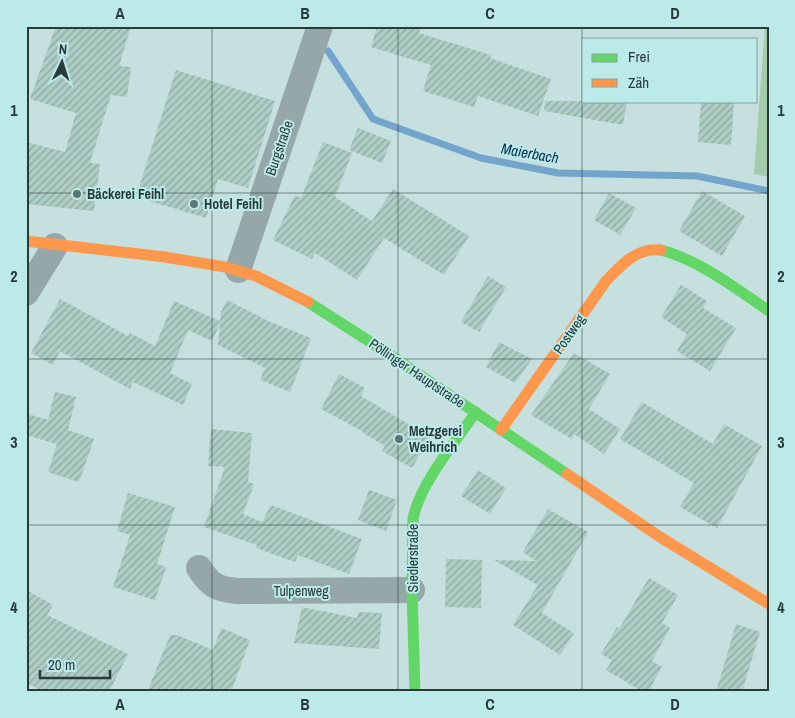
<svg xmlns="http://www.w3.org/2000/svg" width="795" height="718" font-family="'Archivo Narrow',sans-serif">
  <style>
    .grass { fill: #a3cdaa }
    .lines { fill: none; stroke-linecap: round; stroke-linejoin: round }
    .stream { stroke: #73a4cb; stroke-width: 7 }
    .building { fill: url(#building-hatch) }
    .street { stroke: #96a7aa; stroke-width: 26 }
    .fast { stroke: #63d668; stroke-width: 11 }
    .slow { stroke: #ff974d; stroke-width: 11 }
    .grid { fill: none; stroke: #283a3a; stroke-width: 1; stroke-opacity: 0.55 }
    .poi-dot { fill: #5f7474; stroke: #bceae9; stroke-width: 2 }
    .labels { text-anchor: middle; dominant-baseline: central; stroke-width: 4; stroke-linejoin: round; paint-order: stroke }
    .street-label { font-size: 14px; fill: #283a3a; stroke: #bceae9 }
    .poi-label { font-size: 14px; font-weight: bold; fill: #283a3a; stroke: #bceae9; text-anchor: start }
    .water-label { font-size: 15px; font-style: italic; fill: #023055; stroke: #bceae9 }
    .neatline { fill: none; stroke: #283a3a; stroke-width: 2 }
    .grid-label { font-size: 16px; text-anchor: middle; font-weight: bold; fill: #283a3a }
  </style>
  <defs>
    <pattern id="building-hatch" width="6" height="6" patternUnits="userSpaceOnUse" patternTransform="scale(1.25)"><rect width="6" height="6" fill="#aecdc5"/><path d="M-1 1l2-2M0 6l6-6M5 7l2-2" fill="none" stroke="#8ea7a1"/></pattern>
  </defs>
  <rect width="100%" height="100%" fill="#c6e0df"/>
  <path class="grass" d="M765 26H769V177L754 174Z"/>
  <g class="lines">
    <path class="stream" d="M328 51 373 119 481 158 558 173 697 176 769 191"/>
  </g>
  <g class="building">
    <path d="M56 26H131L119 66 131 67 127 97 111 95 90 163 100 164 94 211 26 204V142L65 152 76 113 30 99Z"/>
    <path d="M377 26H421L419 33 491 55 490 58 551 79 538 116 478 96 474 107 423 91 431 65 371 47Z"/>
    <path d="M176 70 275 101 248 188 218 179 206 218 136 197Z"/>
    <path d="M545 101H627L623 125 544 111Z"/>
    <path d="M701 101H734L731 145 698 142Z"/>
    <path d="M358 128 391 141 382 163 349 150Z"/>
    <path d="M323 142 352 153 335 197 372 221 393 189 469 236 444 275 384 238 357 280 315 253 312 259 273 240 295 195 301 198Z"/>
    <path d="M702 191 745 216 722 256 679 231Z"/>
    <path d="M609 193 636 208 620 235 594 220Z"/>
    <path d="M488 276 506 287 479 332 461 322Z"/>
    <path d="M681 285 707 301 703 308 736 328 710 371 677 351 687 334 661 317Z"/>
    <path d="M60 299 128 336 130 333 155 346 174 301 220 321 221 312 227 300 268 321 311 338 290 392 260 380 265 368 218 345 220 324 212 341 188 330 170 373 192 384 183 405 133 382 130 389 60 351 53 365 31 353Z"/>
    <path d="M499 342 532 359 515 383 486 367Z"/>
    <path d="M574 353 610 374 589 409 620 429 604 454 574 434 572 439 531 415Z"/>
    <path d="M339 374 365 388 361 396 430 437 412 468 382 451 385 446 363 433 364 432 321 409Z"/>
    <path d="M55 392 76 397 68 430 94 439 79 482 48 472 57 444 26 435V413L48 420Z"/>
    <path d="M642 402 713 444 724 424 762 446 717 528 680 507 694 483 620 439Z"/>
    <path d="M211 429 252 433 248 482 254 484 243 514 262 522 271 505 362 539 349 574 298 555 295 562 256 548 257 545 204 527 225 467 208 466Z"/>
    <path d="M478 470 506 488 490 514 461 496Z"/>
    <path d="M369 490 397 500 386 531 358 520Z"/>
    <path d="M128 493 175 507 157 564 166 567 155 600 113 587 130 535 117 531Z"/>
    <path d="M548 509 588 532 542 613 574 633 560 655 513 625 538 585 494 560 536 561 523 552Z"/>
    <path d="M446 559 482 560 481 608 445 607Z"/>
    <path d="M649 578 678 595 662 623 670 628 652 661 662 667 648 692H643L606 670 612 660 601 654 617 627 619 629Z"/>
    <path d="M26 590 53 605 47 615 128 654 109 692H44L26 683Z"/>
    <path d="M302 607 357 618 358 612 382 613 379 649 294 643Z"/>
    <path d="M736 624 760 632 742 692H716Z"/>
    <path d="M221 628 250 640 231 692H147L170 635H177L213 650Z"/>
  </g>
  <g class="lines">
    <g class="street">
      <path d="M238 270 320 26"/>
      <path d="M26 293 55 246"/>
      <path d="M199 568C210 585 216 589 237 591L412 590"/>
    </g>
    <g class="fast">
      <path d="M661 250C701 261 735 288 769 311"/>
      <path d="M308 302 375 345 567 474"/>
      <path d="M415 692 412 590 413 519C419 485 456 441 476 412"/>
    </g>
    <g class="slow">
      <path d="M26 241 165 257 225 267 256 276 308 302"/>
      <path d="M501 430 606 281C621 265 637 247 661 250"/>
      <path d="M567 474 660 537 769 604"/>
    </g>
  </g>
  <path class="grid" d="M212 26V692M398 26V692M582 26V692M26 193H769M26 359H769M26 525H769"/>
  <g class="poi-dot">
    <circle cx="77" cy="194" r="5"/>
    <circle cx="194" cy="204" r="5"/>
    <circle cx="399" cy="439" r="5"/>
  </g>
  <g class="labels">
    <g class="street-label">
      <text transform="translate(279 148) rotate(-71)">Burgstraße</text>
      <text transform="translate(569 334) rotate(-55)">Postweg</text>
      <text transform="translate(417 373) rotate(34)">Pöllinger Hauptstraße</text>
      <text transform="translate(413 558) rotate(-90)">Siedlerstraße</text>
      <text x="301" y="591">Tulpenweg</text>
    </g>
    <g class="poi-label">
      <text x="87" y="194">Bäckerei Feihl</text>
      <text x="204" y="204">Hotel Feihl</text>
      <text x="409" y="431">Metzgerei<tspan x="409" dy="16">Weihrich</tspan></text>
    </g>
    <g class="water-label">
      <text transform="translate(530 153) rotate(10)">Maierbach</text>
    </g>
  </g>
  <rect width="795" height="718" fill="none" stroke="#bceae9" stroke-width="55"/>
  <rect x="582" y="38" width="175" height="65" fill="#bceae9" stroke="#81a4a3"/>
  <rect x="592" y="54" width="25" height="8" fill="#63d668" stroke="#81a4a3"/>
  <text x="628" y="62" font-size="15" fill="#283a3a">Frei</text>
  <rect x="592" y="79" width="25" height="8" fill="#ff974d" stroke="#81a4a3"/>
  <text x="628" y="88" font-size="15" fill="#283a3a">Zäh</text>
  <g transform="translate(62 62) rotate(4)" stroke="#bceae9" stroke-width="4" paint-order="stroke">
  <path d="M0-4L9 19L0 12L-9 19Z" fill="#283a3a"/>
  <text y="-8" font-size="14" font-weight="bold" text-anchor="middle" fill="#283a3a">N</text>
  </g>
  <path d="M40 670v8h70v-8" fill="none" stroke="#283a3a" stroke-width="2.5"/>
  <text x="48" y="670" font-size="15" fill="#283a3a" stroke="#bceae9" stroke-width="4" paint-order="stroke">20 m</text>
  <rect x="28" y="28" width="740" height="662" class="neatline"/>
  <g class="grid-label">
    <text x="120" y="19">A</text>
    <text x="305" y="19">B</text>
    <text x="490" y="19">C</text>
    <text x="675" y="19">D</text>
    <text x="14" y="116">1</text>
    <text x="781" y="116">1</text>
    <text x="14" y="282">2</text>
    <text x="781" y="282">2</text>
    <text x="14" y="448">3</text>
    <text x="781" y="448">3</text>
    <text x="14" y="613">4</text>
    <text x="781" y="613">4</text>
    <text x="120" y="710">A</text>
    <text x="305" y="710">B</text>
    <text x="490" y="710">C</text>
    <text x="675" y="710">D</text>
  </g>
</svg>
